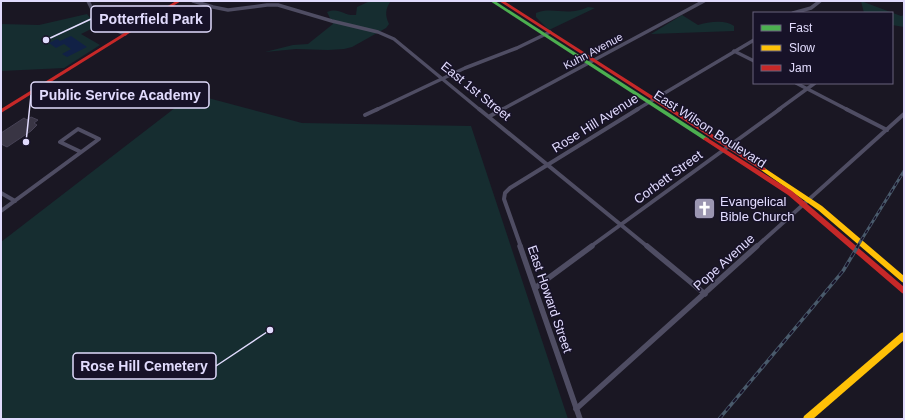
<svg xmlns="http://www.w3.org/2000/svg" width="905" height="420" font-family="Arial,sans-serif">
  <style>
    .green { fill: #162d30 }
    .water { fill: #112146 }
    .building { fill: #393544; stroke: #474256 }
    .lines { fill: none; stroke-linecap: round; stroke-linejoin: round }
    .street-far2 { stroke: #4f4d63; stroke-width: 3.5 }
    .street-far1 { stroke: #4f4d63; stroke-width: 4 }
    .street { stroke: #4f4d63; stroke-width: 5.5 }
    .fast { fill: #4caf50; fill-rule: evenodd }
    .slow { fill: #ffc107; fill-rule: evenodd }
    .jam { fill: #c62828; fill-rule: evenodd }
    .rail-far1-casing { stroke: #495a6b; stroke-width: 3 }
    .rail-casing { stroke: #495a6b; stroke-width: 3.5 }
    .rail-far1 { stroke: #171228; stroke-width: 1.5; stroke-dasharray: 4; stroke-linecap: butt }
    .rail { stroke: #171228; stroke-width: 2; stroke-dasharray: 5.5; stroke-linecap: butt }
    .labels { text-anchor: middle; dominant-baseline: central; stroke-width: 3; stroke-linejoin: round; paint-order: stroke }
    .far-street-label { font-size: 11px; fill: #e1dbfd; stroke: #171228 }
    .street-label { font-size: 13px; fill: #e1dbfd; stroke: #171228 }
    .poi-label { font-size: 13px; fill: #e1dbfd; stroke: #171228; text-anchor: start }
    .leader { fill: none; stroke: #e1dbfd; stroke-width: 1.5 }
    .callout-dot { fill: #e1dbfd; stroke: #171228; stroke-width: 1.5 }
    .callout { fill: #171228; stroke: #e1dbfd; stroke-width: 1.5 }
    .callout-label { font-size: 14px; text-anchor: middle; font-weight: bold; fill: #e1dbfd }
  </style>
  <rect width="100%" height="100%" fill="#1a1723"/>
  <g class="green">
    <path d="M370 1H391C385 8 385 16 389 24L386 28 352 47 344 49 328 50 296 49 265 52 293 45 308 44 333 24 327 12C340 7 343 16 356 15L357 7Z"/>
    <path d="M861 1 901 16 904 15V27L892 25V13H864Z"/>
    <path d="M588 7 595 8 549 30 536 17V13C553 6 567 17 588 7Z"/>
    <path d="M87 14 97 26 81 34 100 45 64 68 1 71V24L39 25Z"/>
    <path d="M682 15 698 25C708 22 725 19 734 26V31L651 34Z"/>
    <path d="M193 94 302 123 471 126 568 419H1V242Z"/>
  </g>
  <path class="water" d="M71 36 87 47 67 57 62 54 71 49 64 44 56 48 49 43 57 39 60 41Z"/>
  <path class="building" d="M31 117 38 120 34 123 37 125 31 131 7 147 1 144V133L24 118 27 120Z"/>
  <g class="lines">
    <g class="street-far2">
      <path d="M88 1C96 19 107 27 125 34"/>
      <path d="M193 1 213 7 228 10 267 5H278L332 21 378 32 394 39 480 110"/>
      <path d="M793 13 811 8 820 1"/>
      <path d="M734 51 754 61"/>
      <path d="M796 83 848 110"/>
      <path d="M376 110 465 68 517 48 550 32"/>
      <path d="M501 110 704 1"/>
      <path d="M636 110 754 40"/>
      <path d="M778 110 815 83"/>
    </g>
    <g class="street-far1">
      <path d="M479 109 648 247"/>
      <path d="M846 109 887 130"/>
      <path d="M365 115 378 109"/>
      <path d="M490 116 503 109"/>
      <path d="M1 193 15 201"/>
      <path d="M1 211 99 139 78 129 60 142 81 152"/>
      <path d="M521 247 504 199 505 193 510 188 638 109"/>
      <path d="M590 247 780 109"/>
      <path d="M756 247 904 114"/>
    </g>
    <g class="street">
      <path d="M520 246 580 419"/>
      <path d="M647 246 705 294"/>
      <path d="M535 288 592 246"/>
      <path d="M576 409 757 246"/>
    </g>
    <path class="fast" d="M490 1H495L708 138 709 139 708 140H704Z"/>
    <g class="slow">
      <path d="M763 167 822 206 904 276V283L902 282 818 210 761 170 760 169Z"/>
      <path d="M904 332V340L813 419H803L804 416 901 333Z"/>
    </g>
    <g class="jam">
      <path d="M176 1H181L1 113V109Z"/>
      <path d="M499 1H504L765 168 766 169 765 170H761Z"/>
      <path d="M706 137 792 191 904 287V294L902 293 788 195 704 140 703 139Z"/>
    </g>
    <defs>
      <path id="rail-far1" d="M857 247 904 171"/>
      <path id="rail" d="M719 419 843 271 858 246"/>
    </defs>
    <use href="#rail-far1" class="rail-far1-casing"/>
    <use href="#rail" class="rail-casing"/>
    <use href="#rail-far1" class="rail-far1"/>
    <use href="#rail" class="rail"/>
  </g>
  <defs>
    <symbol id="church-square" viewBox="-11 -11 22 22"><rect x="-9" y="-9" width="18" height="18" rx="4" fill="#9b96b1" stroke="#171228"/><path d="M-1.2-6h2.4v3.5h3.3v2.4h-3.3V6h-2.4V-.1h-3.3v-2.4h3.3Z" fill="#fff"/></symbol>
  </defs>
  <g fill-rule="evenodd">
    <use href="#church-square" x="692" y="196" width="25" height="25"/>
  </g>
  <g class="labels">
    <g class="far-street-label">
      <text transform="translate(593 51) rotate(-28)">Kuhn Avenue</text>
    </g>
    <g class="street-label">
      <text transform="translate(476 91) rotate(39)">East 1st Street</text>
      <text transform="translate(595 123) rotate(-32)">Rose Hill Avenue</text>
      <text transform="translate(710 129) rotate(33)">East Wilson Boulevard</text>
      <text transform="translate(668 177) rotate(-36)">Corbett Street</text>
      <text transform="translate(724 262) rotate(-42)">Pope Avenue</text>
      <text transform="translate(550 299) rotate(71)">East Howard Street</text>
    </g>
    <g class="poi-label">
      <text x="720" y="201">Evangelical<tspan x="720" dy="15">Bible Church</tspan></text>
    </g>
  </g>
  <path class="leader" d="M46 40L91 19M26 142L31 95M270 330L216 366"/>
  <g class="callout-dot">
    <circle cx="46" cy="40" r="4"/>
    <circle cx="26" cy="142" r="4"/>
    <circle cx="270" cy="330" r="4"/>
  </g>
  <g class="callout">
    <rect x="91" y="6" width="120" height="26" rx="4"/>
    <rect x="31" y="82" width="178" height="26" rx="4"/>
    <rect x="73" y="353" width="143" height="26" rx="4"/>
  </g>
  <g class="callout-label">
    <text x="151" y="24">Potterfield Park</text>
    <text x="120" y="100">Public Service Academy</text>
    <text x="144" y="371">Rose Hill Cemetery</text>
  </g>
  <rect width="905" height="420" fill="none" stroke="#e1dbfd" stroke-width="4"/>
  <rect x="753" y="12" width="140" height="72" fill="#171228" stroke="#68627d"/>
  <rect x="761" y="25" width="20" height="6" fill="#4caf50" stroke="#68627d"/>
  <text x="789" y="32" font-size="12" fill="#e1dbfd">Fast</text>
  <rect x="761" y="45" width="20" height="6" fill="#ffc107" stroke="#68627d"/>
  <text x="789" y="52" font-size="12" fill="#e1dbfd">Slow</text>
  <rect x="761" y="65" width="20" height="6" fill="#c62828" stroke="#68627d"/>
  <text x="789" y="72" font-size="12" fill="#e1dbfd">Jam</text>
</svg>
